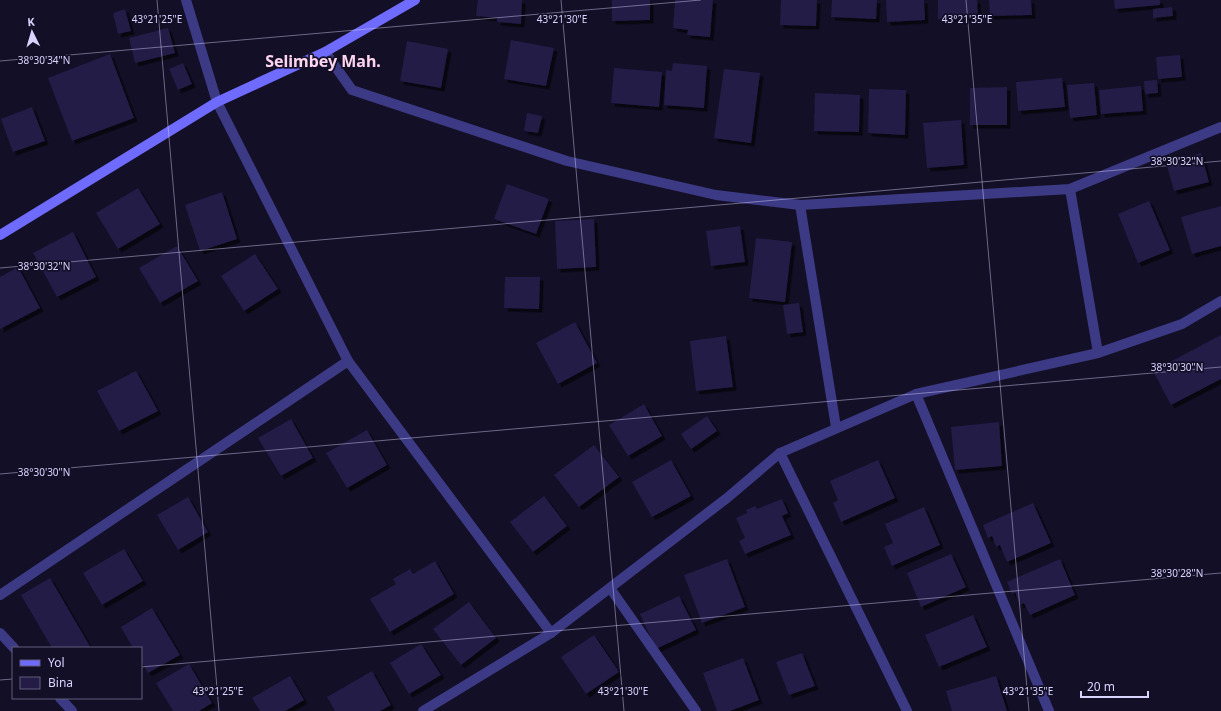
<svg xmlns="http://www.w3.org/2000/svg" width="1221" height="711" font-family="'Noto Sans',sans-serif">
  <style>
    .building { fill: #241b47; filter: url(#shadow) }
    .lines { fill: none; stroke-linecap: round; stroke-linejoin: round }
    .street { stroke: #3d3a85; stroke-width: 10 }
    .secondary { stroke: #6f6bff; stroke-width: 10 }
    .ticks { fill: none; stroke: #d9d4ff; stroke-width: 1; stroke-opacity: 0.45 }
    .labels { text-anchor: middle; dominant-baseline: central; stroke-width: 3.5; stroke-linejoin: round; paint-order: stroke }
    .district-label { font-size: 16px; font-weight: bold; fill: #ffd6f0; stroke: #130f26 }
    .ticks-label { font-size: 10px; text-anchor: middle; fill: #d9d4ff; stroke: #130f26; stroke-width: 3.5; stroke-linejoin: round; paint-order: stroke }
  </style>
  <defs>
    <filter id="shadow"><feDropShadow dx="3.5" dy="3.5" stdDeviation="0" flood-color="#0009"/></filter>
  </defs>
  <rect width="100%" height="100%" fill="#130f26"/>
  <g class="building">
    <path d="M478 0H522L521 24 497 22V18L476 16Z"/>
    <path d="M612 0H650V20L612 21Z"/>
    <path d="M675 0H713L710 37 687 35 688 30 673 28Z"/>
    <path d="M781 0H817L816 26 780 25Z"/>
    <path d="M832 0H877L876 19 831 17Z"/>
    <path d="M886 0H924L925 20 887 22Z"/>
    <path d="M938 0H977L978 18 938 19Z"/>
    <path d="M989 0H1031L1032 15 990 16Z"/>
    <path d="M1114 0H1160V5L1115 9Z"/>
    <path d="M1172 7 1173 16 1153 18V9Z"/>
    <path d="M125 9 131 31 118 34 113 13Z"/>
    <path d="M168 28 175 53 135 63 129 38Z"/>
    <path d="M511 40 554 48 546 86 504 79Z"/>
    <path d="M407 41 448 49 441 88 400 81Z"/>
    <path d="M110 54 134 118 72 141 48 78Z"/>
    <path d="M1180 55 1182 77 1158 79 1156 57Z"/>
    <path d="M183 63 192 84 178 90 169 69Z"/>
    <path d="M673 63 707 66 704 108 664 105 666 70 672 71Z"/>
    <path d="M614 68 662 72 659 107 611 103Z"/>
    <path d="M724 69 760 73 751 143 714 138Z"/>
    <path d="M1062 78 1065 107 1018 111 1016 82Z"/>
    <path d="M1157 80 1158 93 1145 94 1144 81Z"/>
    <path d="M1094 83 1097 115 1070 118 1067 85Z"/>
    <path d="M1141 86 1143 111 1101 114 1099 90Z"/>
    <path d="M1007 87V125H970V88Z"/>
    <path d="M869 89 906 90 905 135 868 133Z"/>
    <path d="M815 93 860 95 859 132 814 131Z"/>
    <path d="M32 107 45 141 13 152 1 119Z"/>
    <path d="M527 113 542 116 538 133 524 131Z"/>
    <path d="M961 120 964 165 927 168 923 123Z"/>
    <path d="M1201 153 1209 182 1174 191 1166 162Z"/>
    <path d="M507 184 549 199 536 234 494 219Z"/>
    <path d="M138 188 160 224 118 249 96 213Z"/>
    <path d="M222 192 237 239 200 251 185 205Z"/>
    <path d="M1149 201 1170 250 1138 263 1118 214Z"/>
    <path d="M1221 206V246L1192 254 1181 217Z"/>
    <path d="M594 219 596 267 557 269 555 221Z"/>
    <path d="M740 226 745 262 711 266 706 231Z"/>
    <path d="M73 232 96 277 57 297 33 253Z"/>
    <path d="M756 238 792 242 785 302 749 298Z"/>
    <path d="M177 246 198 281 160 303 139 268Z"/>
    <path d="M255 254 278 289 244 311 221 276Z"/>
    <path d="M18 267 40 308 0 329V277Z"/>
    <path d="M505 277H540L539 309 504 308Z"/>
    <path d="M799 303 803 332 787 334 783 305Z"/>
    <path d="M575 322 597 363 558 384 536 343Z"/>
    <path d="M1221 335V379L1171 405 1153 371Z"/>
    <path d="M726 336 733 387 696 391 690 341Z"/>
    <path d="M136 371 158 411 119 431 97 391Z"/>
    <path d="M644 404 662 436 628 456 609 425Z"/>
    <path d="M707 416 717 431 691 449 681 434Z"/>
    <path d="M291 419 313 458 281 476 258 438Z"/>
    <path d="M999 422 1002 466 955 470 951 427Z"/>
    <path d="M367 430 387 465 347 488 326 453Z"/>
    <path d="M594 445 619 477 579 507 554 475Z"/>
    <path d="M671 460 691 496 652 517 632 482Z"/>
    <path d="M878 460 895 498 841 522 833 503 838 500 830 481Z"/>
    <path d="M544 496 567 526 533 552 510 522Z"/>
    <path d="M188 497 208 532 178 550 157 515Z"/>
    <path d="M782 499 788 513 782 516 791 535 745 554 739 541 745 538 736 518 747 513 746 510 755 506 757 509Z"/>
    <path d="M1033 503 1051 543 1007 562 1000 545 996 547 992 536 988 538 983 525Z"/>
    <path d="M924 507 940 545 892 566 884 547 893 543 885 524Z"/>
    <path d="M124 549 143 581 102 605 83 573Z"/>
    <path d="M951 554 966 587 921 607 907 573Z"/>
    <path d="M727 559 745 607 702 623 684 575Z"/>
    <path d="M1060 559 1075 595 1030 615 1024 603 1020 605 1015 592 1012 594 1007 582Z"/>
    <path d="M435 561 454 594 390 632 370 599 396 584 393 579 410 569 413 574Z"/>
    <path d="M50 578 91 648H52L21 595Z"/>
    <path d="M679 596 696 630 656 649 640 614Z"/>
    <path d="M469 602 496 638 461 665 433 629Z"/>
    <path d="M152 608 180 655 148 673 141 661V648H133L121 627Z"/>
    <path d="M973 615 987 647 939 667 925 635Z"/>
    <path d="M594 635 619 672 586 694 561 657Z"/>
    <path d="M421 644 441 675 409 694 390 663Z"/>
    <path d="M802 653 815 686 789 695 776 662Z"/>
    <path d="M743 658 759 700 730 711H717L703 673Z"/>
    <path d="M189 664 212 703 199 711H173L156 683Z"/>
    <path d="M372 671 391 705 380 711H335L327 697Z"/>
    <path d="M290 676 304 700 285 711H260L252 698Z"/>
    <path d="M996 676 1007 711H952L946 691Z"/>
  </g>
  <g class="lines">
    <g class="street">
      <path d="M186 0 217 102 348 361 551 633"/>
      <path d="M325 52 352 90 567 161 716 195 800 205 1070 189 1221 127"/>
      <path d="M1070 189 1098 353"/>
      <path d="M800 205 836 427"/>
      <path d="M916 394 1049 711"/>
      <path d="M780 453 907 711"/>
      <path d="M610 588 696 711"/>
      <path d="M0 595 348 361"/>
      <path d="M0 633 14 648"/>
      <path d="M60 698 72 711"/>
      <path d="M423 711 551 633 727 498 780 453 916 394 1098 353 1182 324 1221 301"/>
    </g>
    <path class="secondary" d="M0 235 217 102 325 52 415 0"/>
  </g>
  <path class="ticks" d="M157 0 219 711M561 0 624 711M966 0 1029 711M0 61 701 0M0 268 1221 161M0 474 1221 367M141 667 1221 573M0 680 13 679"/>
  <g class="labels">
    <g class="district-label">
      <text x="323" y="61">Selimbey Mah.</text>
    </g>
  </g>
  <g class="ticks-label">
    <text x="157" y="23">43°21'25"E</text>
    <text x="562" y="23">43°21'30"E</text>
    <text x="967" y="23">43°21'35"E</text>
    <text x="44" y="64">38°30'34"N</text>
    <text x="1177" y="165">38°30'32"N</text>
    <text x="44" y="270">38°30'32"N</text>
    <text x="1177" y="371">38°30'30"N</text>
    <text x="44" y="476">38°30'30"N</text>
    <text x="1177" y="577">38°30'28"N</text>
    <text x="218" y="695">43°21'25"E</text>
    <text x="623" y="695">43°21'30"E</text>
    <text x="1028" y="695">43°21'35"E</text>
  </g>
  <rect x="12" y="647" width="130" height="52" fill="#130f26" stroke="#625e7d"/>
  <rect x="20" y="660" width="20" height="6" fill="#6f6bff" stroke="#625e7d"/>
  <text x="48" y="667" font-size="12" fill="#d9d4ff">Yol</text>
  <rect x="20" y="677" width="20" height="12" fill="#241b47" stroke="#625e7d"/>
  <text x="48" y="687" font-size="12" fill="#d9d4ff">Bina</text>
  <g transform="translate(32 32) rotate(355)" stroke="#130f26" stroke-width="3" paint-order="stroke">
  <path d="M0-3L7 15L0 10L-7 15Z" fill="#d9d4ff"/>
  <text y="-6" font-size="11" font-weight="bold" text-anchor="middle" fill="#d9d4ff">K</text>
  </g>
  <path d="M1081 691v6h67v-6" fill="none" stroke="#d9d4ff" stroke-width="2"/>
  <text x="1087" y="691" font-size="12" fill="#d9d4ff" stroke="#130f26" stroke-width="3" paint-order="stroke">20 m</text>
</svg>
